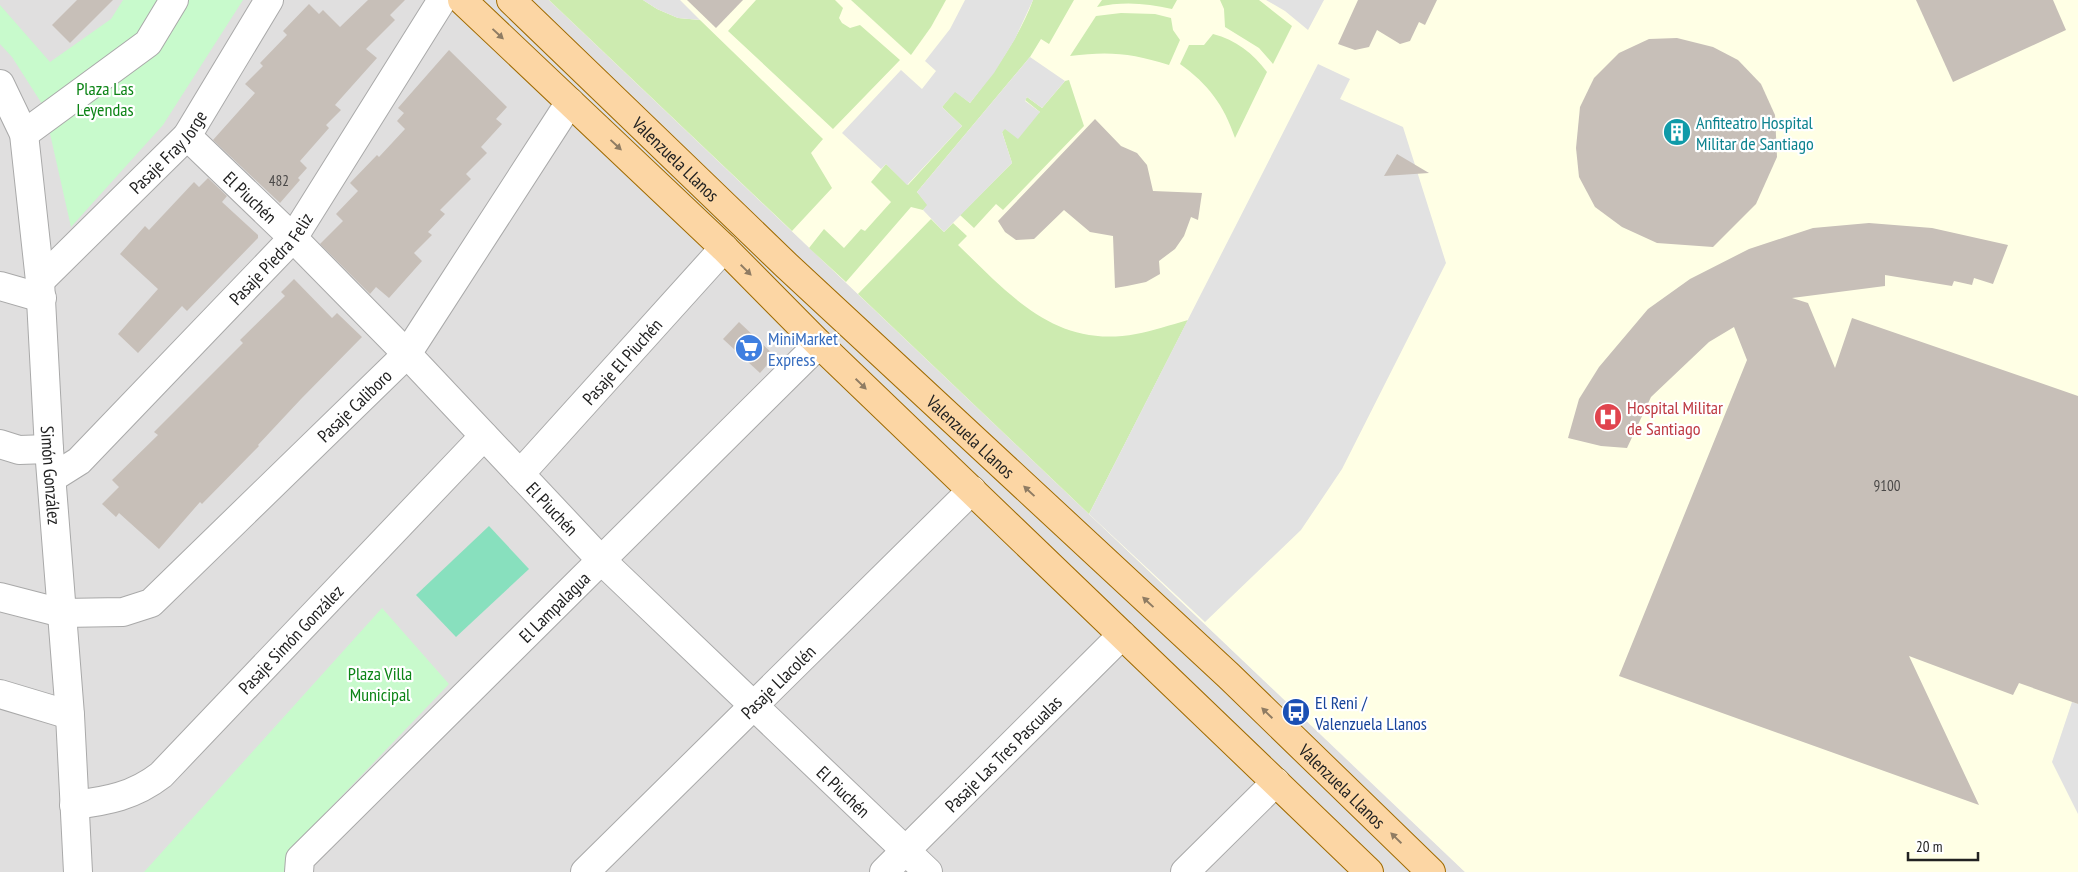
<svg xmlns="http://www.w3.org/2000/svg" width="2078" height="872" font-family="'PT Sans Narrow',sans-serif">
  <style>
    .residential { fill: #e0dfdf }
    .education { fill: #ffffe5 }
    .grass { fill: #cdebb0 }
    .park { fill: #c8facc }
    .pitch { fill: #88e0be }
    .parking { fill: #e2e2e2 }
    .building { fill: #c7bfb8 }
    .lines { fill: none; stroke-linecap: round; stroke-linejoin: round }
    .minor-casing { stroke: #a9a9a9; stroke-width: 30 }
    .major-casing { stroke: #a06b00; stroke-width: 30 }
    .minor { stroke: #fff; stroke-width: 28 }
    .major { stroke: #fcd6a4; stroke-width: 28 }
    .oneway { fill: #8f7c63 }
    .labels { text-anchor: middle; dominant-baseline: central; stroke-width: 4.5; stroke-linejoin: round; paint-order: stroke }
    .number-label { font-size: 15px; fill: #4b4948 }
    .park-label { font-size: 18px; fill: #0c8416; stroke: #fff }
    .culture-label { font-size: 18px; fill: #0d838f; stroke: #fff; text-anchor: start }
    .street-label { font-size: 18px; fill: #222; stroke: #fff }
    .shop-label { font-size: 18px; fill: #366cbe; stroke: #fff; text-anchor: start }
    .health-label { font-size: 18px; fill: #be3a42; stroke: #fff; text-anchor: start }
    .transit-label { font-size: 18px; fill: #164399; stroke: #fff; text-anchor: start }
  </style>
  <rect width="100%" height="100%" fill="#f2efe9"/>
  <path class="residential" d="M0 0H549L1465 872H0Z"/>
  <path class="education" d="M549 0H2078V872H1465Z"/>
  <g class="grass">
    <path d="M549 0H643L657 9 678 18 700 20 823 139 811 153 832 188 792 231Z"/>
    <path d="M756 0H835L843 8 839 18 842 23 850 28 860 25 900 60 833 129 728 31Z"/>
    <path d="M851 0H946L931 27 911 55Z"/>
    <path d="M1033 0H1074L1049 44 1041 39 1030 57 917 192 928 205 923 210 911 207 846 282 809 248 824 229 844 248 861 229 865 231 891 202 871 182 886 164 908 185 962 126 942 107 955 91 970 103C995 71 1019 38 1033 0Z"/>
    <path d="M1102 0H1177L1172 9C1146 3 1123 1 1097 7Z"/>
    <path d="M1220 0H1259L1292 26 1273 64 1259 48 1225 27 1224 9Z"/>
    <path d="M1121 13 1155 14 1171 18 1173 30 1180 40 1169 65C1132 53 1108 51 1070 56L1096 16Z"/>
    <path d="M1213 34C1236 40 1253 53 1267 72L1235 138C1224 105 1208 84 1180 64L1189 45H1204Z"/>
    <path d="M1069 80 1084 126 1003 210 996 204 974 228 960 215 1012 163 1002 132 1004 129 1040 112 1025 100 1027 97 1042 108 1065 81Z"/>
    <path d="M931 219 944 232 953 223 967 236 958 245C1010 295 1055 349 1136 334 1153 331 1170 325 1188 320L1089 514 858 294Z"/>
  </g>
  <g class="park">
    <path d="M123 0H243L163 125 71 227 44 107 12 57 0 44V5L50 62 111 19Z"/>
    <path d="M382 608 449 684 288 852 286 872H144Z"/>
  </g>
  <path class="pitch" d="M489 526 529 569 456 637 416 595Z"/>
  <g class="parking">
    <path d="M643 0H680L700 20 678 18 657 9Z"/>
    <path d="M965 0H1033L1015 39 994 73 970 103 955 92 942 107 962 126 907 185 886 164 881 169 842 133 901 70 922 89 936 71 925 61 950 29Z"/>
    <path d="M1266 0H1324L1308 30 1285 11Z"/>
    <path d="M1030 57 1065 81 1042 108 1027 97 1025 101 1040 112 1018 139 1005 129 1002 132 1012 163 944 232 923 210 927 205 917 192Z"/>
    <path d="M1318 64 1350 79 1340 99 1403 127 1446 263 1342 469 1301 530 1205 622 1089 514Z"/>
    <path d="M2072 702 2078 704V814L2052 762Z"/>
  </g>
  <g class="building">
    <path d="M77 0H113L70 43 52 25Z"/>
    <path d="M368 0H405L390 15 395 20 366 49 377 58 335 105 341 110 326 125 329 128 300 161 307 168 298 178 300 180 280 203 213 140 255 93 245 84 263 66 260 63 287 35 283 31 309 4 319 14 323 10 340 27Z"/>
    <path d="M687 0H743L716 28Z"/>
    <path d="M1358 0H1437L1425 25 1419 22 1410 41 1400 44 1377 30 1369 47 1355 50 1338 44Z"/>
    <path d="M1916 0H2053L2066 30 1953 82Z"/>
    <path d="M1677 38 1713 47 1738 60 1761 84 1775 115 1777 157 1756 204 1713 247 1657 243 1622 227 1595 207 1579 177 1576 148 1580 107 1594 78 1619 53 1649 39Z"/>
    <path d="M449 50 507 107 496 119 502 124 481 147 487 153 466 174 471 179 440 210 445 214 428 232 432 235 414 253 422 261 389 298 376 287 370 294 320 244 343 221 336 214 358 191 350 183 377 155 379 157 405 129 397 121 404 113 398 108Z"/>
    <path d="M1095 119 1121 146 1137 153 1147 165 1153 191 1202 193 1198 220 1191 217 1184 236 1175 249 1159 261 1160 274 1146 282 1127 286 1115 288 1113 236 1090 232 1064 210 1034 239 1016 240 1005 232 998 221Z"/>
    <path d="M1397 154 1429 173 1384 176Z"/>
    <path d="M208 178 227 196 222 202 258 235V238L187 311 182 306 138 353 118 334 158 289 120 254 145 226 149 230 194 182 199 187Z"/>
    <path d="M1869 223 1932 228 2008 245 1993 284 1974 278 1972 285 1954 281 1952 286 1885 275V286L1792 298 1808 303 1835 368 1852 318 2078 396V704L2019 683 2013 695 1909 656 1979 805 1619 676 1747 360 1734 327 1709 342 1651 397 1627 448 1601 446 1568 438 1579 399 1599 367 1648 309 1690 279 1749 249 1813 228Z"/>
    <path d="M294 279 332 318 337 313 362 337 301 399 258 445 259 446 202 504 200 502 159 549 119 513 116 517 102 504 119 487 112 480 158 435 154 432 243 343 240 340 285 296 281 292Z"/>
    <path d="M739 322 775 356 760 373 723 339Z"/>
  </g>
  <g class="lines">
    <defs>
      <g id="minor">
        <path id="s1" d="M0 84 24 134 40 281 49 449 70 715 78 872"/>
        <path d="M24 134 148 43 174 0"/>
        <path id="s2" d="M187 136 293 238 407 354 601 560 928 872"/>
        <path id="s3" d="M40 281 187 136 269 0"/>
        <path d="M0 286 42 298"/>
        <path d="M0 444 19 450 49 449"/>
        <path id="s4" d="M520 474 724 248"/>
        <path id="s5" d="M52 478 79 461 293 238 442 0"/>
        <path id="s6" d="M0 597 62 613 123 612 151 603 407 354 570 102"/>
        <path d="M0 694 70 715"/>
        <path id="s7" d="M74 805C107 801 134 796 161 775L484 436"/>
        <path id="s8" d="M299 872 300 859 819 344"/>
        <path id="s9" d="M585 872 972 490"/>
        <path id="s10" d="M884 872 1122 635"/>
        <path d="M1185 872 1276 782"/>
      </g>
      <g id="major">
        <path d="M462 0 724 248 819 344 1369 872"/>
        <path id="s11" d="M511 0 786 265 1229 676 1431 872"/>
      </g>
    </defs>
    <use href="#minor" class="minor-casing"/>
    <use href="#major" class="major-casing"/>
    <use href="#minor" class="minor"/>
    <use href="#major" class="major"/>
  </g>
  <defs><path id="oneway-solid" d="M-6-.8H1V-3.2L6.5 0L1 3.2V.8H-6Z" transform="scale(1.25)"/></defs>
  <g class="oneway">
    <use href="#oneway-solid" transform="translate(498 34) rotate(43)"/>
    <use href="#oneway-solid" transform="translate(616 145) rotate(43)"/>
    <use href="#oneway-solid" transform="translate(746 270) rotate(45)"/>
    <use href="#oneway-solid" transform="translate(861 384) rotate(44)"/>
    <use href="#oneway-solid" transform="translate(1029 491) rotate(-137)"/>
    <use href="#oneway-solid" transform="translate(1148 602) rotate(-137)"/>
    <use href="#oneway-solid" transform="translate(1267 713) rotate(-136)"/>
    <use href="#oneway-solid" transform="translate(1396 838) rotate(-136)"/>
  </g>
  <defs>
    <symbol id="building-disc" viewBox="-11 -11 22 22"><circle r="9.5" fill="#0f9aa8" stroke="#fff"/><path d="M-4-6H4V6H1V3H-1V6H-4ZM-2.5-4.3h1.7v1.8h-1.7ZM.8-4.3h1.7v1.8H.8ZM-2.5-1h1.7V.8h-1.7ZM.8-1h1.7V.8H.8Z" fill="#fff"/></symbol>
    <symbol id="supermarket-disc" viewBox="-11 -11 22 22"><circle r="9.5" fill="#3f7fe0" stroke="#fff"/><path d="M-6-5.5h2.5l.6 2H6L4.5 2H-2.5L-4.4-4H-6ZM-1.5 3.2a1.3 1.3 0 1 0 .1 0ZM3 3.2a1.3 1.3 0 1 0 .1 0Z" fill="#fff"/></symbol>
    <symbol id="hospital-disc" viewBox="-11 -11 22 22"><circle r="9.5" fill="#e0444e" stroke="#fff"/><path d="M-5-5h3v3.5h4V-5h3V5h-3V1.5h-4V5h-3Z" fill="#fff"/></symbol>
    <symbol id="bus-disc" viewBox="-11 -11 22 22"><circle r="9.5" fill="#1a4fb4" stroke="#fff"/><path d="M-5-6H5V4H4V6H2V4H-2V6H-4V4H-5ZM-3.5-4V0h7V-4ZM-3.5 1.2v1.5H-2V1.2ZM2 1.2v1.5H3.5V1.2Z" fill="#fff"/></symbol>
  </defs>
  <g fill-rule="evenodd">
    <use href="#building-disc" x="1661" y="116" width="32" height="32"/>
    <use href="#supermarket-disc" x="733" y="332" width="32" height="32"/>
    <use href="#hospital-disc" x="1592" y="401" width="32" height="32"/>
    <use href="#bus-disc" x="1280" y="696" width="32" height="32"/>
  </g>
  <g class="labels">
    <g class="number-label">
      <text x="279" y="180">482</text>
      <text x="1887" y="485">9100</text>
    </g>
    <g class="park-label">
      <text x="105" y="88">Plaza Las<tspan x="105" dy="21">Leyendas</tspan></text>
      <text x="380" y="673">Plaza Villa<tspan x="380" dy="21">Municipal</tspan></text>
    </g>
    <g class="culture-label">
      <text x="1696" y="122">Anfiteatro Hospital<tspan x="1696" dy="21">Militar de Santiago</tspan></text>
    </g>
    <g class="street-label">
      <text stroke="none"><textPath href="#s3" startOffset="182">Pasaje Fray Jorge</textPath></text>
      <text stroke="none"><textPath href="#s11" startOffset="229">Valenzuela Llanos</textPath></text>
      <text stroke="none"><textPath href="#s2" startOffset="88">El Piuchén</textPath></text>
      <text stroke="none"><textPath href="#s5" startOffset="311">Pasaje Piedra Feliz</textPath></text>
      <text stroke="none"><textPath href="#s4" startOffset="152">Pasaje El Piuchén</textPath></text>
      <text stroke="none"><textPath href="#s6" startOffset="438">Pasaje Caliboro</textPath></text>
      <text stroke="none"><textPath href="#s11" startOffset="634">Valenzuela Llanos</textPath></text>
      <text stroke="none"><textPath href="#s1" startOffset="398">Simón González</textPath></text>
      <text stroke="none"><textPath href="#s2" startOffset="522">El Piuchén</textPath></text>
      <text stroke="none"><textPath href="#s8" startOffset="371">El Lampalagua</textPath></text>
      <text stroke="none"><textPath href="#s7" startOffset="281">Pasaje Simón González</textPath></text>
      <text stroke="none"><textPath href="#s9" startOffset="271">Pasaje Llacolén</textPath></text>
      <text stroke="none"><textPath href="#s10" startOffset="168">Pasaje Las Tres Pascualas</textPath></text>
      <text stroke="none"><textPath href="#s11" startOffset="1144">Valenzuela Llanos</textPath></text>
      <text stroke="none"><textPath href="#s2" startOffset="928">El Piuchén</textPath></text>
    </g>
    <g class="shop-label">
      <text x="768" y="338">MiniMarket<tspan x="768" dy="21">Express</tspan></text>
    </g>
    <g class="health-label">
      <text x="1627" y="407">Hospital Militar<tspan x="1627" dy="21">de Santiago</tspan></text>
    </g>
    <g class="transit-label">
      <text x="1315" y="702">El Reni /<tspan x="1315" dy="21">Valenzuela Llanos</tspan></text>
    </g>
  </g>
  <path d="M1908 852v8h70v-8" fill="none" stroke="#222222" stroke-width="2.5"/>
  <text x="1916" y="852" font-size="15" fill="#222222" stroke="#ffffff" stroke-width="4" paint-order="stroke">20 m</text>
</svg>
